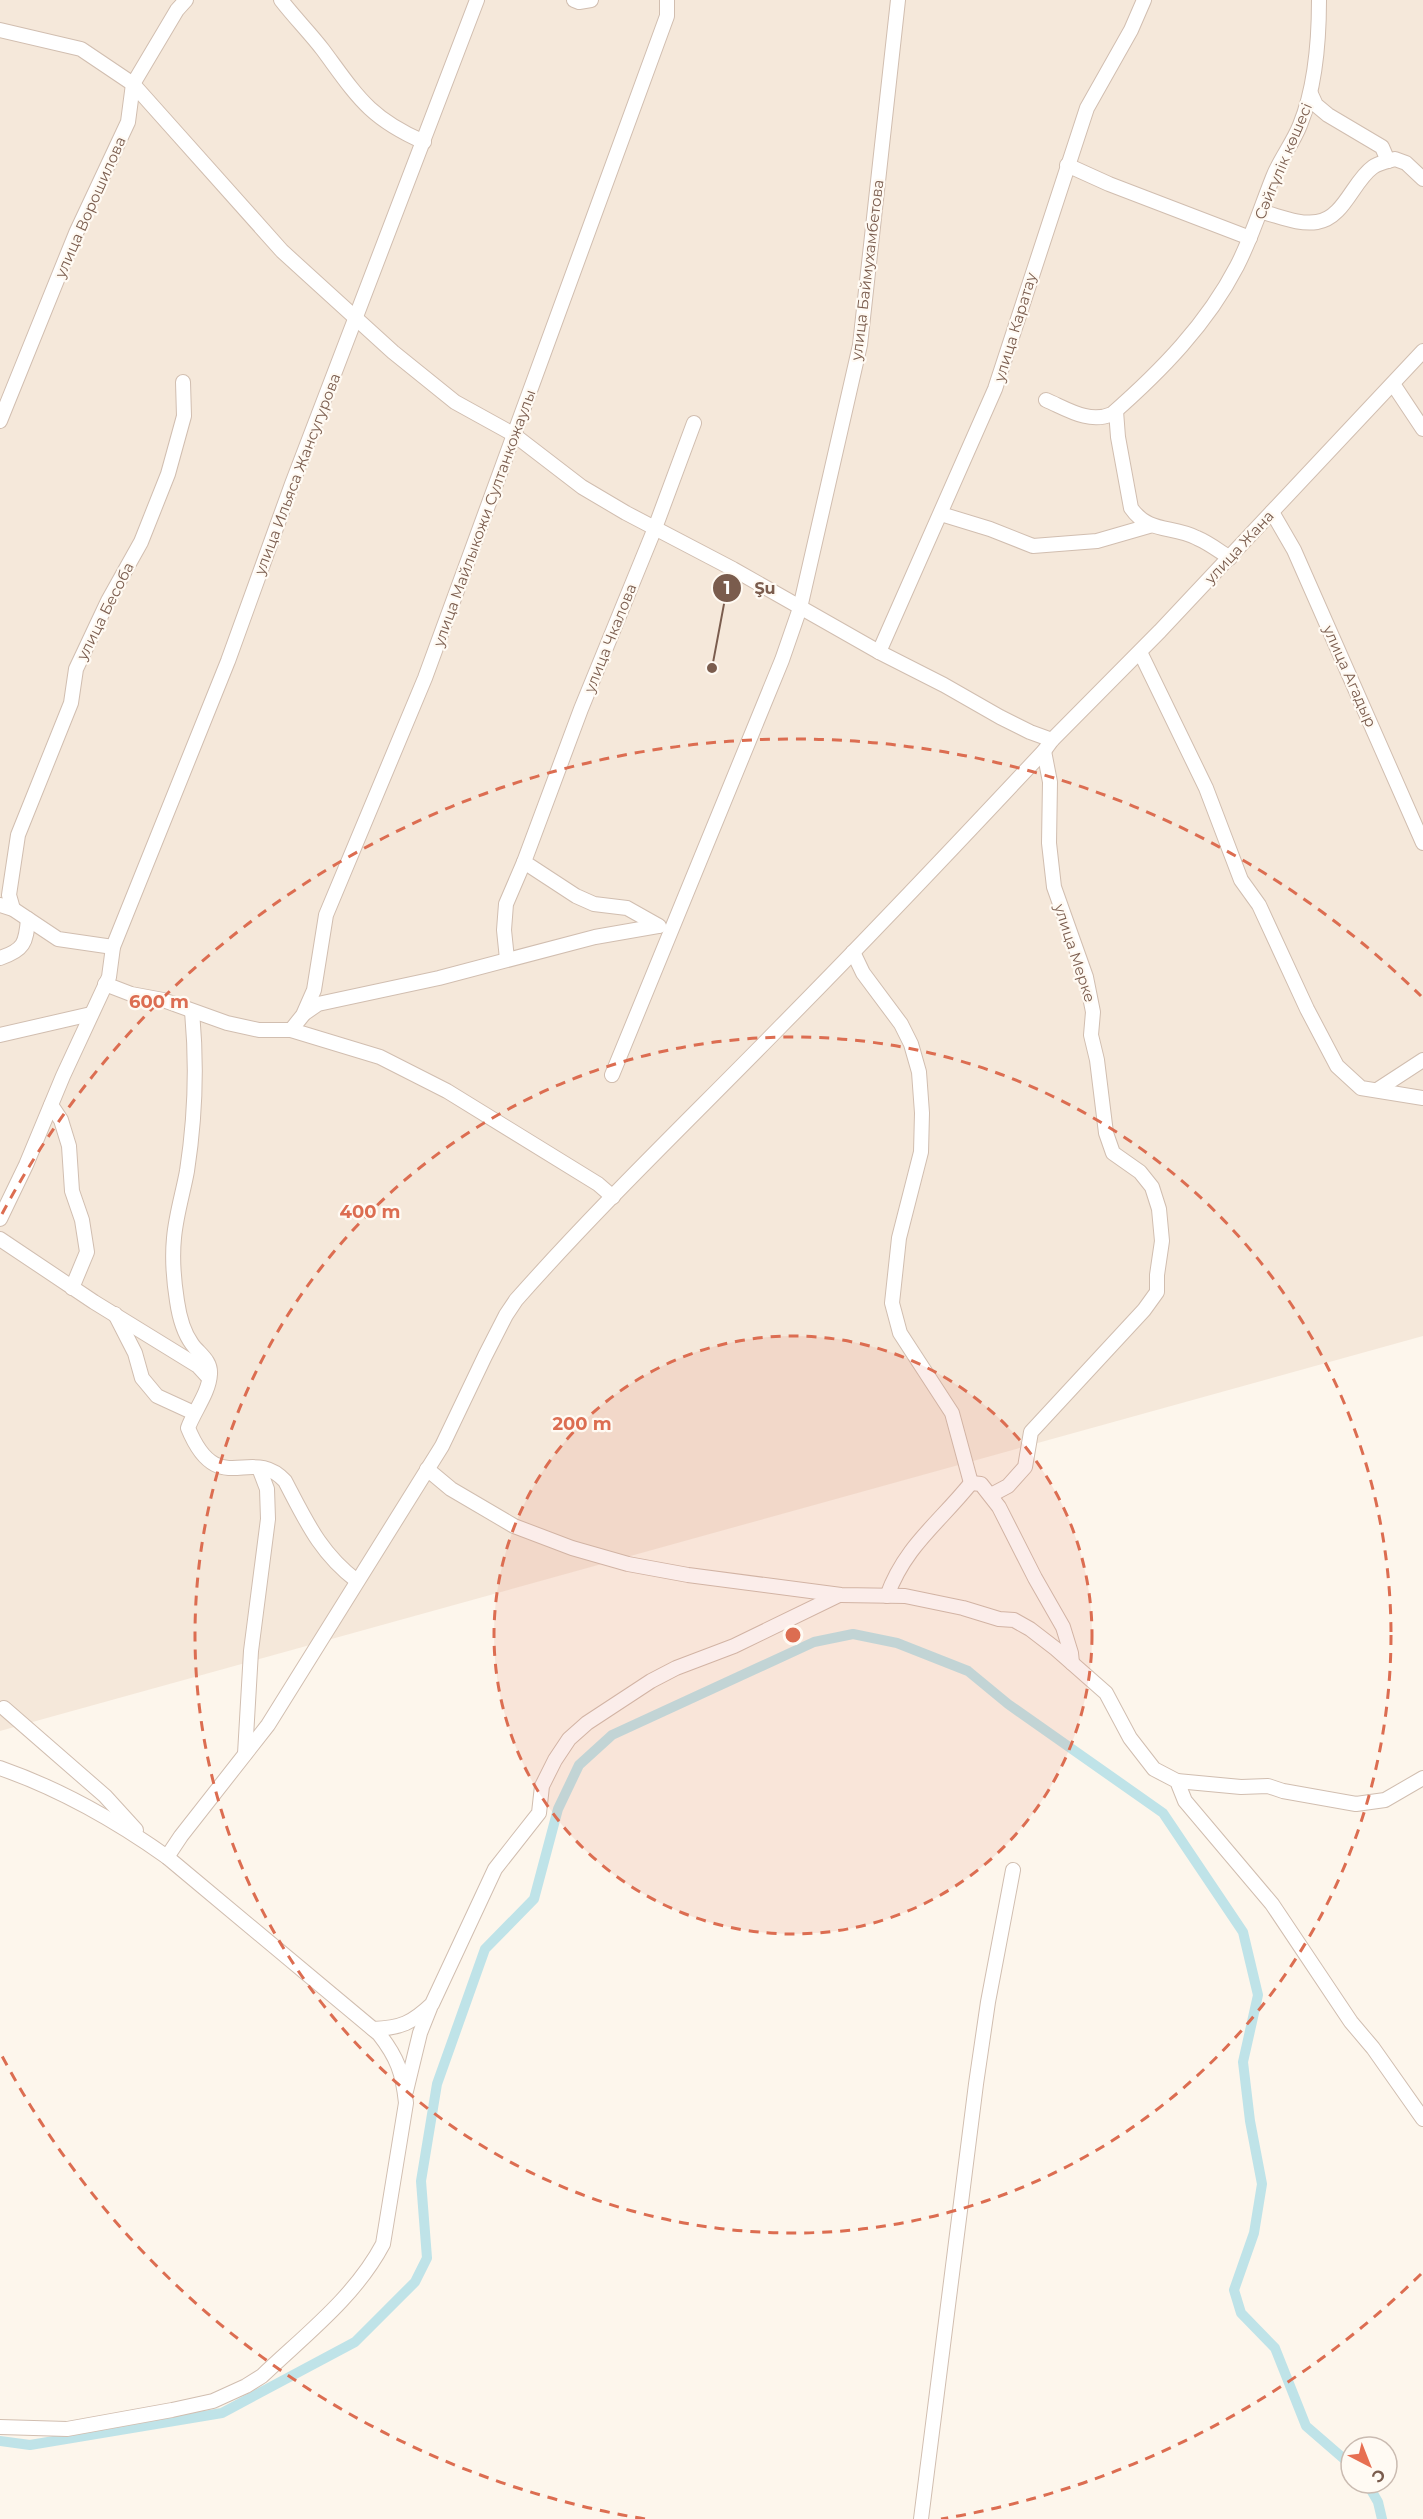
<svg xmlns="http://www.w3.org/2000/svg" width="1423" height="2519" font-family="Montserrat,sans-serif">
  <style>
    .residential { fill: #f5e8da }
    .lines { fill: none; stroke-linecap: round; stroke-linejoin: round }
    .canal { stroke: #bfe3e8; stroke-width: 10 }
    .minor-casing { stroke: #d1beb0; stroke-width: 16 }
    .minor { stroke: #fff; stroke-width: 14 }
    .ring { fill: none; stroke: #dc6d51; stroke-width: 3; stroke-dasharray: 10 8 }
    .labels { text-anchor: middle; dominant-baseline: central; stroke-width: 4.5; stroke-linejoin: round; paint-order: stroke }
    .street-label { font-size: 15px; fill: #7a5c4d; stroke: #fffaf3 }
    .centre { fill: #dc6d51; stroke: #fffaf3; stroke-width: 3 }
    .ring-label { font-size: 18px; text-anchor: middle; font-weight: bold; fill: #dc6d51; stroke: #fffaf3; stroke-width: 4.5; stroke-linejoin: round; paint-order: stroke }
    .leader { fill: none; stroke: #7a5c4d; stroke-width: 2 }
    .callout-dot { fill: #7a5c4d; stroke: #fffaf3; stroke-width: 2 }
    .mark-label { font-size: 18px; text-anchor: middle; font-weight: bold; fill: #fff }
    .callout-label { font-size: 16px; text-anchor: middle; font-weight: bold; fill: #7a5c4d; stroke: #fffaf3; stroke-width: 4.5; stroke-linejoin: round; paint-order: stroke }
  </style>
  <rect width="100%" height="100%" fill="#fdf6ec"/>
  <path class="residential" d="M0 0H1423V1336L0 1731Z"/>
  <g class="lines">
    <g class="canal">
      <path d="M0 2441 30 2445 222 2413 355 2342 415 2282 427 2258 421 2181 437 2084 485 1949 534 1899 558 1809 579 1765 612 1735 814 1642 853 1634 897 1643 968 1671 1008 1704 1163 1813 1243 1932 1258 1995 1243 2062 1250 2121 1262 2184 1254 2233 1234 2290 1241 2313 1275 2348 1306 2426 1351 2465"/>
      <path d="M1367 2483 1378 2502 1382 2519"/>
    </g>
    <defs>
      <g id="minor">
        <path d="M281 0C294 17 310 33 323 50 357 96 369 118 424 142"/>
        <path d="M574 0 579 2 591 0"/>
        <path d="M0 30 81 49 133 84 282 251 393 352 455 402 513 434 582 487 626 513 733 569 879 652 944 685 1000 717 1030 732 1052 740"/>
        <path d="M1311 94 1316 105 1328 115 1382 147 1388 161"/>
        <path d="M1067 165 1109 184 1250 238"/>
        <path d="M1262 212C1279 216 1299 225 1317 222 1344 218 1353 181 1373 167 1378 163 1388 161 1395 159L1406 163 1423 179"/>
        <path d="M1393 384 1423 429"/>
        <path d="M1046 400C1067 409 1089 424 1112 414 1161 371 1207 324 1237 266 1252 237 1261 207 1273 177 1280 159 1293 143 1300 125 1316 86 1319 41 1319 0"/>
        <path d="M1116 411 1118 437 1131 508C1149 534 1172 525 1197 538 1209 543 1219 551 1230 558"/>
        <path d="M0 421 76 233 128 122 133 84 177 10 186 0"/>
        <path d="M1272 512 1294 550 1423 843"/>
        <path d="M941 514 990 529 1033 546 1097 541 1149 526"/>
        <path d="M879 652 995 389 1087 108 1131 30 1144 0"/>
        <path d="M1140 652 1206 788 1241 880 1259 905 1307 1009 1337 1066 1361 1088 1423 1098"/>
        <path d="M0 905 13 909 58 939 113 947"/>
        <path d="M13 909 9 895 18 835 71 703 76 669 108 601 141 542 168 474 184 416 183 382"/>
        <path d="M659 926 627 908 594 904 576 896 524 862 581 709 655 528 694 423"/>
        <path d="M853 952 863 973 901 1024 911 1044 919 1072 922 1113 921 1152 899 1238 892 1303 900 1333 952 1413 971 1483"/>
        <path d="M0 958C24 950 26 943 28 919"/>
        <path d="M507 959 504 930 506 904 524 862"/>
        <path d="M105 984 131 994 163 1000 227 1023 259 1030H291L380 1057 447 1091 598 1184 613 1197"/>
        <path d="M192 1012C197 1064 195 1119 187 1171 183 1193 176 1215 174 1238 172 1258 174 1282 177 1301 179 1315 184 1333 192 1344 199 1354 211 1360 210 1374 209 1393 194 1411 188 1428 218 1501 251 1444 285 1481 306 1521 320 1553 357 1581"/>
        <path d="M305 1013 318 1004 439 978 595 937 658 926"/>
        <path d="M291 1030 303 1015 314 990 326 915 425 678 667 16V0"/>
        <path d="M0 1035 91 1014"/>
        <path d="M612 1075 782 660 800 608 860 345 898 0"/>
        <path d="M1377 1090 1423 1060"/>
        <path d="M51 1105 61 1120 69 1146 72 1191 82 1220 87 1252 72 1288"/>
        <path d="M0 1219 26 1165 63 1076 109 977 113 947 228 661 292 484 477 0"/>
        <path d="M0 1239 94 1302 198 1366 209 1378"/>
        <path d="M115 1314 135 1353 142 1378 157 1396 194 1413"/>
        <path d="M427 1469 451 1489 514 1526 572 1548 628 1564 688 1575 841 1595 905 1596 963 1608 999 1619 1014 1620 1030 1629 1056 1649 1106 1693 1130 1738 1154 1769 1177 1781 1185 1801 1272 1904 1351 2022 1373 2048 1423 2119"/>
        <path d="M971 1483 981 1484 999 1507 1035 1578 1063 1627 1071 1653 1072 1663"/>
        <path d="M991 1495 1008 1486 1025 1467 1031 1432 1144 1310 1157 1292V1275L1162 1241 1159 1209 1152 1187 1140 1172 1113 1153 1106 1133 1097 1060 1091 1035 1093 1012 1086 977 1054 887 1049 843 1050 782 1044 751"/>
        <path d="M887 1596C905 1546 939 1523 971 1483"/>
        <path d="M4 1708 105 1796 136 1830"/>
        <path d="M245 1754 251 1651 268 1519 267 1489 259 1468"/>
        <path d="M0 1768C60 1789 115 1820 167 1857L379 2034C397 2057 403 2073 406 2103L383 2244C355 2297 305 2335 262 2376L246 2386 213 2401 172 2410 67 2429 0 2427"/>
        <path d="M1177 1781 1241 1787 1268 1786 1283 1791 1356 1804 1385 1800 1423 1778"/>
        <path d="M167 1857 181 1836 268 1725 442 1446 485 1356 506 1315 516 1300C600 1205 692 1117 781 1026 870 936 957 844 1044 751L1052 740 1160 631 1423 351"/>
        <path d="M373 2029C401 2028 412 2023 432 2004L495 1869 539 1813 542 1786 555 1760 569 1739 587 1723 651 1681 676 1668 734 1646 839 1595"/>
        <path d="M406 2091 420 2033 430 2008"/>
        <path d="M921 2519 976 2084 988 2002 1013 1870"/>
      </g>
    </defs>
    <use href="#minor" class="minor-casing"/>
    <use href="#minor" class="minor"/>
  </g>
  <circle cx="793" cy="1635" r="299" fill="#dc6d51" fill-opacity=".12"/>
  <g class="ring">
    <circle cx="793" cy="1635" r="299"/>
    <circle cx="793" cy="1635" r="598"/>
    <path d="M1421 2274A896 896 0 0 1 941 2519M645 2519A896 896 0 0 1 2 2056M2 1214A896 896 0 0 1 1421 996"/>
  </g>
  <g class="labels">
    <g class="street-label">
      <text transform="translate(1283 161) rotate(-67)">Сәйгүлік көшесі</text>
      <text transform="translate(90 207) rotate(-66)">улица Ворошилова</text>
      <text transform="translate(867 270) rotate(-83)">улица Баймухамбетова</text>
      <text transform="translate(1015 327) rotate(-73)">улица Каратау</text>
      <text transform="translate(297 474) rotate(-69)">улица Ильяса Жансугурова</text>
      <text transform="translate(484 518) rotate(-70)">улица Майлыкожи Султанкожаулы</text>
      <text transform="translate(1239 547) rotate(-47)">улица Жана</text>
      <text transform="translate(105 611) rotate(-63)">улица Бесоба</text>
      <text transform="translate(610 638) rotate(-68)">улица Чкалова</text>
      <text transform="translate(1350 676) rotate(66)">улица Агадыр</text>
      <text transform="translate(1075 953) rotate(72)">улица Мерке</text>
    </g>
  </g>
  <circle cx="793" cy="1635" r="9" class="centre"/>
  <g class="ring-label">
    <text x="159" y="1008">600 m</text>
    <text x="370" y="1218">400 m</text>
    <text x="582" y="1430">200 m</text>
  </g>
  <path class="leader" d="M712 668L727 588"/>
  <g class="callout-dot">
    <circle cx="712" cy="668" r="6"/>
    <circle cx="727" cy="588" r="15"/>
  </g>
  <g class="mark-label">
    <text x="727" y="594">1</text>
  </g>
  <g class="callout-label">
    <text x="765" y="594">Şu</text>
  </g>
  <g transform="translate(1369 2465) rotate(138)"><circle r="28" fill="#fffaf3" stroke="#cabbb1" stroke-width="1.5"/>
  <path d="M0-4.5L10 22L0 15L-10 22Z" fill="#e76f51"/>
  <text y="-9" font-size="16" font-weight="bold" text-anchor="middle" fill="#7a5c4d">С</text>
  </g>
</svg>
